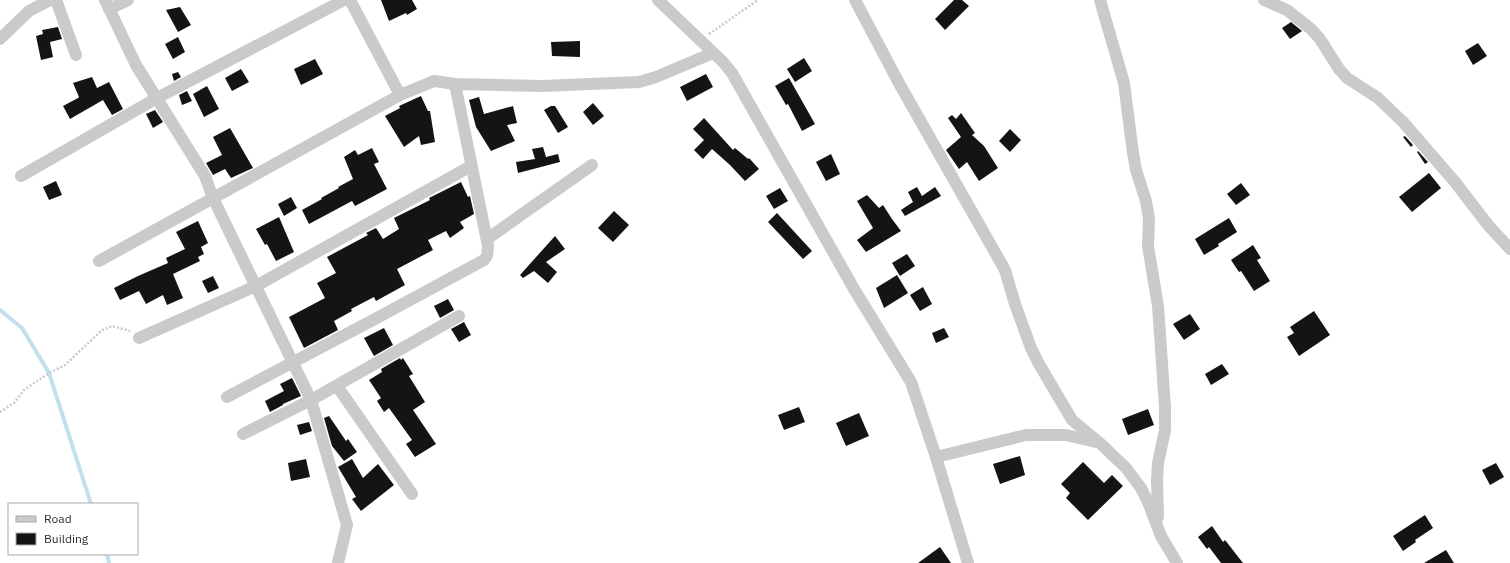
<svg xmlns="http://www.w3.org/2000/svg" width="1510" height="563" font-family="'IBM Plex Sans',sans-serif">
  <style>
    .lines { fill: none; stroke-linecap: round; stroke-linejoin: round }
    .stream { stroke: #c3dfee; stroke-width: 4 }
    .building { fill: #141414 }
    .path { stroke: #cacaca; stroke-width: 2.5; stroke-dasharray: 2 2; stroke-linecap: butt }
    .minor { stroke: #cacaca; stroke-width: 12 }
  </style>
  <rect width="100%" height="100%" fill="#fff"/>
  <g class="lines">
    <g class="stream">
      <path d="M0 310 22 328 49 373 91 504"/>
      <path d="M107 554 109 563"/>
    </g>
  </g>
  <g class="building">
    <path d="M381 0H412L417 9 407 15 406 13 389 21Z"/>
    <path d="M954 0H962L969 6 945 30 935 19Z"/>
    <path d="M180 7 191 25 178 32 166 10Z"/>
    <path d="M1291 22 1302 31 1290 39 1282 28Z"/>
    <path d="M58 27 62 39 50 42 53 57 41 60 36 36 43 34 42 30Z"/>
    <path d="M178 37 185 52 173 59 165 44Z"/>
    <path d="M580 41V57L552 56 551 42Z"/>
    <path d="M1478 43 1487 56 1473 65 1465 51Z"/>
    <path d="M804 58 812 71 795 82 787 69Z"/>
    <path d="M315 59 323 74 301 85 294 69Z"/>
    <path d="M241 69 249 82 232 91 225 78Z"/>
    <path d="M178 72 181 77 174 81 172 74Z"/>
    <path d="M706 74 713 87 687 101 680 87Z"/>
    <path d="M92 77 97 88 109 82 123 109 112 115 103 100 70 119 63 106 78 98 79 97 73 83Z"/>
    <path d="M789 78 815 124 802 131 788 104 786 105 775 86Z"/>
    <path d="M207 86 219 109 204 117 193 94Z"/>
    <path d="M187 91 192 101 182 105 179 95Z"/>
    <path d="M421 96 428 111H430L435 142 421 145 419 136 404 147 385 116 400 108 399 106Z"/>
    <path d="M479 97 484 114 513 106 517 123 507 125 515 141 491 151 476 127 469 100Z"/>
    <path d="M593 103 604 116 593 125 583 112Z"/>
    <path d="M551 106H555L568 127 558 133 544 110Z"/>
    <path d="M155 110 163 122 153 128 146 114Z"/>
    <path d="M961 113 975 133 972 135 984 146 998 168 979 181 967 162 959 169 946 150 961 137 948 118 952 115 956 119Z"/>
    <path d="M704 118 733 150 735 148 748 159 749 158 759 169 745 181 730 165 712 149 703 159 694 150 704 140 693 129Z"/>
    <path d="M230 128 253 168 231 178 225 169 213 175 206 163 222 155 213 137Z"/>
    <path d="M1010 129 1021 140 1010 152 999 141Z"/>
    <path d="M1405 136 1413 145 1411 147 1403 137Z"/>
    <path d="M543 147 546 157 558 154 560 162 518 173 516 162 535 159 532 149Z"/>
    <path d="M372 148 379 162 374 164 387 189 355 206 352 201 309 224 302 210 322 199 321 198 339 188 338 187 353 179 344 157 355 150 358 155Z"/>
    <path d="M1418 151 1428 162 1425 164 1417 152Z"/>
    <path d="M831 154 840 174 826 181 816 162Z"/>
    <path d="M1429 173 1441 188 1412 212 1399 197Z"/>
    <path d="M56 181 62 195 49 200 43 187Z"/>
    <path d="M461 182 468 197 470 196 474 214 460 222 464 228 450 238 446 231 428 240 433 250 397 269 405 285 376 301 374 297 351 309 352 311 334 321 338 330 304 348 289 317 325 298 317 283 336 273 327 257 368 235 366 233 376 228 383 239 399 229 394 218 430 200 429 198Z"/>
    <path d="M1241 183 1250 195 1236 205 1227 194Z"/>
    <path d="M917 187 922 196 935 187 941 196 905 216 901 210 913 202 908 192Z"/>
    <path d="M780 188 788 201 774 209 766 196Z"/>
    <path d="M867 195 879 208 883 205 892 219 901 231 866 252 857 240 873 228 857 201Z"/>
    <path d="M291 197 297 208 284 216 278 204Z"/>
    <path d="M614 211 629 225 613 242 598 228Z"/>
    <path d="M777 213 812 251 803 259 768 222Z"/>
    <path d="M279 217 294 252 276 261 267 244 265 245 256 229Z"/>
    <path d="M1229 218 1237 232 1218 244 1219 246 1204 255 1195 239Z"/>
    <path d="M198 221 208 243 201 247 204 254 198 257 200 261 173 274 183 298 167 305 163 295 146 304 139 291 120 300 114 288 138 276 168 263 166 258 185 249 176 232Z"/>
    <path d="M555 236 565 249 546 262 557 272 548 283 534 271 523 278 520 275Z"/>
    <path d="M1253 245 1261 258 1257 260 1270 281 1254 291 1241 271 1239 272 1231 260Z"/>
    <path d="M907 254 915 266 900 276 892 263Z"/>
    <path d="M897 275 908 293 884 308 876 288Z"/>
    <path d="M213 276 219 288 208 293 202 281Z"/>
    <path d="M923 287 932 304 920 311 910 295Z"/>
    <path d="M448 299 454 310 440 318 434 306Z"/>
    <path d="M1314 311 1330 335 1299 356 1287 337 1294 333 1290 327Z"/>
    <path d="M1190 314 1200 329 1184 340 1173 324Z"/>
    <path d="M464 322 471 335 459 342 451 329Z"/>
    <path d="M384 328 393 345 374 356 364 338Z"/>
    <path d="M944 328 949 337 936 343 932 333Z"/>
    <path d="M400 358 401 360 403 358 413 374 409 376 425 402 413 410 436 444 415 457 406 444 412 440 389 408 384 412 377 401 381 398 369 380 382 372 381 369Z"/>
    <path d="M1222 364 1229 374 1211 385 1205 374Z"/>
    <path d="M292 378 301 396 283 404V405L270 412 265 401 284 391 280 384Z"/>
    <path d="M799 407 805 422 784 430 778 415Z"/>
    <path d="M1148 409 1154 425 1128 435 1122 419Z"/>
    <path d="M859 413 869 436 846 446 836 423Z"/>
    <path d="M329 416 346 441 348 439 357 452 344 461 332 446 324 418Z"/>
    <path d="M309 422 312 431 300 435 297 425Z"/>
    <path d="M1020 456 1025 475 1000 484 993 464Z"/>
    <path d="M306 459 310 477 291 481 288 463Z"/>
    <path d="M352 459 363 478 378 464 394 485 361 511 352 499 356 497 338 467Z"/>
    <path d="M1083 462 1104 483 1112 475 1123 486 1088 520 1066 498 1070 493 1061 484Z"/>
    <path d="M1496 463 1504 477 1490 485 1482 470Z"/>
    <path d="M1425 515 1433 528 1415 540 1416 542 1403 551 1393 536Z"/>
    <path d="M1212 526 1223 542 1225 540 1243 563H1221L1209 547 1207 549 1198 537Z"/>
    <path d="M940 547 951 563H918Z"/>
    <path d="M1446 550 1454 563H1424Z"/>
  </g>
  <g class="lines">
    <g class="path">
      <path d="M709 34 758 0"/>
      <path d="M0 412 14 403 24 390 49 373 65 365 102 330 112 326 130 331"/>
    </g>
    <g class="minor">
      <path d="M56 0 76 55"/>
      <path d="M105 0 136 65 205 176 213 198 311 400 347 525 338 563"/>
      <path d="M350 0 400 95"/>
      <path d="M658 0 723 62 732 73 854 289 911 382 936 457 968 563"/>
      <path d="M855 0 900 85 1005 270 1015 304 1031 348 1039 364 1072 420 1101 444 1126 468 1141 488 1148 502 1161 536 1177 563"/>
      <path d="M1100 0 1124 83 1133 153 1136 170 1146 201 1149 219 1148 246 1158 306 1165 407V430L1158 463 1157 480 1158 517"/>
      <path d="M1264 0 1287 10 1311 29 1320 39 1339 69 1347 78 1378 98 1403 122 1455 182 1488 225 1510 249"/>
      <path d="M109 9 128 0"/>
      <path d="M0 39 29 11 50 0"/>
      <path d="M21 176 157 98 344 0"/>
      <path d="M487 239 592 165"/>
      <path d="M99 261 400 95 434 81 455 84 542 86 639 82 656 77 713 53"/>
      <path d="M139 338 256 286 471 166"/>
      <path d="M337 386 412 494"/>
      <path d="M227 397 375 319 484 260 487 256 488 246 455 84"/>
      <path d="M243 434 311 400 459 316"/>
      <path d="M936 457 1026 435H1066L1096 442"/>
    </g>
  </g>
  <rect x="8" y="503" width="130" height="52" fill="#ffffff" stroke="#ababab"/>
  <rect x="16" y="516" width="20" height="6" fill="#cacaca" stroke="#ababab"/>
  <text x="44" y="523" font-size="12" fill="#2d2d2d">Road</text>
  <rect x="16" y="533" width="20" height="12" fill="#141414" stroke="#ababab"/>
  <text x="44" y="543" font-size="12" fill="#2d2d2d">Building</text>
</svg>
